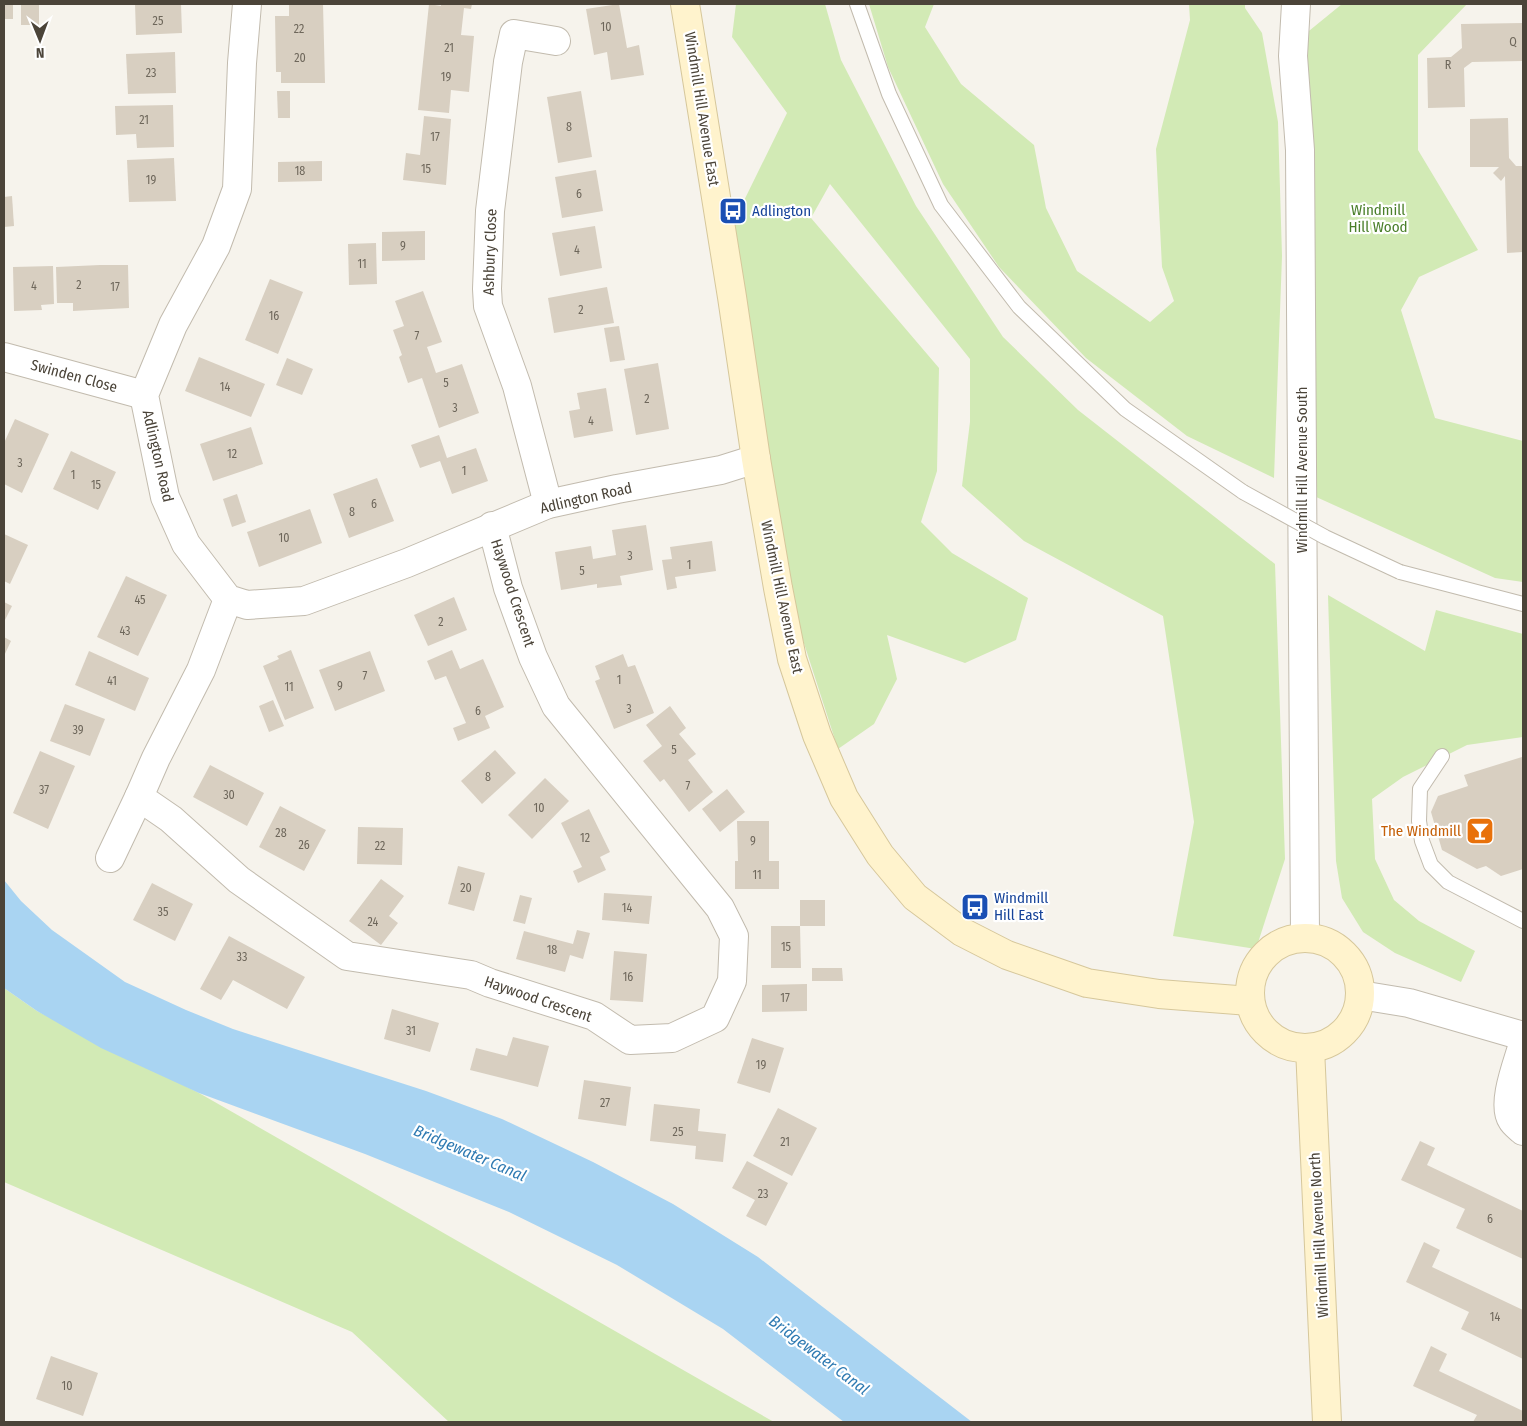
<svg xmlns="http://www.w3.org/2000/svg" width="1527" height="1426" font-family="'Fira Sans Condensed',sans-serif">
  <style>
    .green { fill: #d2eab5 }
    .water { fill: #a9d4f2 }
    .building { fill: #d8cfc1 }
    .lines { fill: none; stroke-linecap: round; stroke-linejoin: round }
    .lane-casing { stroke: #c2bbae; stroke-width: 16 }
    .street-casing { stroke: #c2bbae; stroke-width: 30 }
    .secondary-casing { stroke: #d6c79b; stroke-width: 30 }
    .lane { stroke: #fff; stroke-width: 14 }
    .street { stroke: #fff; stroke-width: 28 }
    .secondary { stroke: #fff3cd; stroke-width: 28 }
    .lane-bridge-casing { stroke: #c2bbae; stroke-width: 16; stroke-linecap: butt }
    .lane-bridge { stroke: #fff; stroke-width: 14 }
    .labels { text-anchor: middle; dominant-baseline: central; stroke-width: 4.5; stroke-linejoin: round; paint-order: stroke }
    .number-label { font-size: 12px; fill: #6e675b }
    .street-label { font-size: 15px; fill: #4b4439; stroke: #fff }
    .park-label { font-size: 15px; fill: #4a7f2a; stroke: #fff }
    .transit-label { font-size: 15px; fill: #164399; stroke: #fff; text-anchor: start }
    .food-label { font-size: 15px; fill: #c56008; stroke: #fff; text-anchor: end }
    .water-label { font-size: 16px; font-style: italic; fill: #2e7ab2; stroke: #fff }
  </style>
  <rect width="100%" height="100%" fill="#f6f3ec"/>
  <g class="green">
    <path d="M736 4H825L841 60 916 206 1003 337 1078 410 1275 564 1285 859 1256 949 1173 936 1194 822 1163 616 1024 541 962 486 970 422V359L830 184 811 218 939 368 937 471 921 522 952 553 1028 598 1016 640 965 663 887 635 897 679 874 724 838 749 801 634 767 474 733 223 787 113 732 37Z"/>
    <path d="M869 4H934L925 27 961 84 1034 145 1046 208 1077 271 1150 322 1174 301 1162 267 1156 149 1190 20 1189 4H1245V8L1262 33 1278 122 1282 256 1274 478 1187 436 1086 358 999 267 943 184 888 67Z"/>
    <path d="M1342 4H1467L1418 55V150L1478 250 1419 277 1401 310 1435 418 1523 441V582L1495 578 1314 496 1304 35Z"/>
    <path d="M1328 595 1425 651 1436 610 1523 634V737L1467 745 1403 777 1372 799 1375 859 1394 900 1419 921 1475 951 1461 982 1395 953 1363 932 1342 898 1336 861Z"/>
    <path d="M4 988 37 1011 199 1093 774 1422H449L352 1332 4 1182Z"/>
  </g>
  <path class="water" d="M4 880 21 901 52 930 125 982 186 1010 233 1029 426 1091 502 1119 593 1162 673 1204 758 1257 972 1422H844L723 1329 617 1265 509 1212 365 1154 199 1093 101 1048 37 1011 4 988Z"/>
  <g class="building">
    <rect x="4" y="4" width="9" height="15"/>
    <rect x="21" y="4" width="18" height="21"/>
    <path d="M135 4H181L182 33 136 35Z"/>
    <path d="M289 4H323L325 83H281V72H276L275 16H289Z"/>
    <path d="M429 4 441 6V4H472L471 9 464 8 461 35 474 36 469 92 451 90 449 113 418 110Z"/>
    <path d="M619 4 627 48 639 45 644 75 611 80 607 52 594 55 586 9Z"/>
    <path d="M1523 23V61L1472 62 1464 68 1465 107 1428 108 1427 58 1451 57 1462 48 1461 24Z"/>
    <path d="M175 52 176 93 128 94 126 54Z"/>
    <path d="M277 91H290V118H278Z"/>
    <path d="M581 91 592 157 558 163 547 97Z"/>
    <path d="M173 105 174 147 137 148 136 134 116 135 115 106Z"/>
    <path d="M424 116 451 119 446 185 403 180 406 153 420 155Z"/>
    <path d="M1508 118 1509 158 1516 166H1523V252L1507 253 1505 176 1501 181 1493 173 1499 167H1470V119Z"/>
    <path d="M174 158 176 201 129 202 127 160Z"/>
    <path d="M322 161V181L278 182V162Z"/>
    <path d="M596 170 603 211 562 218 555 177Z"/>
    <path d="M12 196 14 226 4 227V197Z"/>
    <path d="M595 226 602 268 560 276 552 233Z"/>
    <path d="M425 231V260L382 261V232Z"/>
    <path d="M376 243 377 284 349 285 348 244Z"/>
    <path d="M100 265H128L129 308 73 311V303H57L56 267Z"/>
    <path d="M53 266 54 304 41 305 42 310 14 311 13 267Z"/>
    <path d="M270 279 303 292 278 354 245 340Z"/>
    <path d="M607 287 614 323 554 333 548 298Z"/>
    <path d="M423 291 442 342 427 347 436 373 462 364 479 413 439 428 422 378 408 383 399 357 402 355 393 330 404 326 395 301Z"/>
    <path d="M619 326 625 360 610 362 604 328Z"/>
    <path d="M199 357 265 384 251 417 185 391Z"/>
    <path d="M287 358 313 369 302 395 276 385Z"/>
    <path d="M658 363 669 429 636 435 624 369Z"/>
    <path d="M606 388 613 431 574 438 569 411 580 409 577 393Z"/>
    <path d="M15 419 49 434 22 493 4 484V443Z"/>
    <path d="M251 427 263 464 213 481 200 444Z"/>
    <path d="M439 435 447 458 476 448 488 481 452 494 440 461 420 468 411 445Z"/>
    <path d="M71 451 116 472 98 510 53 489Z"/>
    <path d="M377 478 394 521 349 538 333 494Z"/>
    <path d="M237 494 246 522 232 527 223 499Z"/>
    <path d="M310 509 322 543 259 567 247 532Z"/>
    <path d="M646 525 653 570 620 576 622 585 597 588V584L561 590 555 552 591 546 593 559 616 555 612 530Z"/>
    <path d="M4 534 28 545 10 584 4 581Z"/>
    <path d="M712 541 716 571 675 577 677 588 667 590 662 560 672 559 670 547Z"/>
    <path d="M126 576 167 595 138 656 97 637Z"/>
    <path d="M454 597 467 630 428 646 414 615Z"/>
    <path d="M4 602 12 606 4 622Z"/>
    <path d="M4 637 11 641 4 656Z"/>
    <path d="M291 650 314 708 285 720 263 666 279 659 277 656Z"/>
    <path d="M452 650 460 669 483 659 504 707 485 716 490 728 458 741 453 728 466 723 446 676 435 680 427 661Z"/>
    <path d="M89 651 149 678 135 711 75 685Z"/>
    <path d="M370 651 385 691 335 711 319 670Z"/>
    <path d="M623 654 628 667 635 665 654 713 614 729 595 681 600 679 595 666Z"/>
    <path d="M273 700 284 726 269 732 259 706Z"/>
    <path d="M65 704 105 719 90 756 50 741Z"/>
    <path d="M670 706 686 728 679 734 696 754 688 760 713 792 689 812 664 779 660 782 643 761 662 746 646 725Z"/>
    <path d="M495 750 516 773 482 804 461 781Z"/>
    <path d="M40 751 75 766 48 829 13 813Z"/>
    <path d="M1522 757 1523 869 1501 876 1486 866 1477 869 1442 850 1431 812 1438 796 1468 786 1464 775Z"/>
    <path d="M210 765 264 793 247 826 193 797Z"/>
    <path d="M545 778 569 801 532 839 508 815Z"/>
    <path d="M727 789 745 812 720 832 702 809Z"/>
    <path d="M280 806 326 830 304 871 259 847Z"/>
    <path d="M589 809 610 852 600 857 606 870 578 883 573 871 582 867 561 823Z"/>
    <path d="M737 821H769V861H779V889H735V861H738Z"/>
    <path d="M358 827 403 828 402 865 357 864Z"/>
    <path d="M458 866 485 873 474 911 448 904Z"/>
    <path d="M381 879 404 896 389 916 398 923 381 945 349 921Z"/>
    <path d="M152 883 193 904 175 941 133 920Z"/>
    <path d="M604 893 652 896 649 924 602 920Z"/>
    <path d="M520 895 532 898 525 924 513 921Z"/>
    <rect x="800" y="900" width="25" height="26"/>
    <path d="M771 926H800L801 968H771Z"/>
    <path d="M577 930 590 933 583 959 570 955 565 972 516 959 524 931 573 944Z"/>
    <path d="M229 936 305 977 287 1009 233 980 221 1000 200 989Z"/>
    <path d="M614 951 647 954 643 1002 610 1000Z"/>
    <path d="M812 968H842L843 981H812Z"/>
    <path d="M807 984V1011L762 1012V985Z"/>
    <path d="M392 1009 439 1023 430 1052 384 1039Z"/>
    <path d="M513 1037 549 1046 538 1087 470 1070 476 1048 507 1056Z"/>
    <path d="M752 1038 784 1048 770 1093 737 1083Z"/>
    <path d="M584 1080 631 1087 626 1126 578 1119Z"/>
    <path d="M654 1104 700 1109 698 1131 726 1134 723 1162 695 1159 696 1146 650 1141Z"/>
    <path d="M778 1108 817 1128 792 1176 753 1156Z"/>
    <path d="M1420 1141 1435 1148 1427 1165 1523 1211V1259L1456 1228 1465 1209 1401 1180Z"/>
    <path d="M747 1161 788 1183 766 1226 746 1216 755 1200 732 1188Z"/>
    <path d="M1424 1242 1440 1250 1432 1267 1523 1310V1359L1461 1329 1469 1312 1406 1282Z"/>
    <path d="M1431 1346 1447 1354 1439 1371 1523 1411V1422H1473L1477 1415 1413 1386Z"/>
    <path d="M51 1356 98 1373 83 1416 36 1399Z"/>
  </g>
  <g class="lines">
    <defs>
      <g id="lane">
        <path d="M857 4 889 94 941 205 1019 307 1125 409 1243 492"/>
        <path d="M1400 572 1523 604"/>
        <path d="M1442 756 1420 789 1419 821 1422 841 1431 865 1448 882 1523 921"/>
      </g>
      <g id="street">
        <path d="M247 4 242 63 237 189 216 246 173 325 144 395 165 497 186 544 228 599 247 605 304 601 407 563 548 504 617 489 721 470 756 459"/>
        <path d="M1296 4 1293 56 1300 150 1305 937"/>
        <path d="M4 357 144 395"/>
        <path d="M548 504 517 386 488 306 487 289 490 211 508 62 514 34 556 41"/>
        <path d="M228 599 201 670 156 758 139 797 171 819 239 880 347 956 471 975 490 983 594 1016 630 1040 672 1038 715 1018 732 981 734 936 720 908 556 706 533 657 508 588 492 526"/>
        <path d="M110 858 139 797"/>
        <path d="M1360 995 1409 1003 1523 1036"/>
        <path d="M1523 1044C1518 1062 1501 1104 1512 1120 1514 1124 1520 1128 1523 1131"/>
      </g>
      <g id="secondary">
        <path d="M685 4 732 297 756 459 778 588 792 659 817 735 844 798 880 855 915 897 962 932 1007 955 1087 983 1159 994 1250 1001"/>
        <circle cx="1305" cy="993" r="55"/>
        <path d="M1310 1048 1327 1422"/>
      </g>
    </defs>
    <use href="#lane" class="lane-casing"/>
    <use href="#street" class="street-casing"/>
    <use href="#secondary" class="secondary-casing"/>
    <use href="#lane" class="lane"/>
    <use href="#street" class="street"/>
    <use href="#secondary" class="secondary"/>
    <defs>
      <path id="lane-bridge" d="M1243 492 1325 537 1400 572"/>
    </defs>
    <use href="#lane-bridge" class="lane-bridge-casing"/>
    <use href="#lane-bridge" class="lane-bridge"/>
  </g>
  <defs>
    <symbol id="bus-square" viewBox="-11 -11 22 22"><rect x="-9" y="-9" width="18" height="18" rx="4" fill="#1a4fb4" stroke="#fff"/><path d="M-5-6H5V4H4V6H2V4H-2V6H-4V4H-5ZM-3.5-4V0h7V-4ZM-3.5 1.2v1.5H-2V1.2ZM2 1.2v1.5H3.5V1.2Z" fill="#fff"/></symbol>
    <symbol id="bar-square" viewBox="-11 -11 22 22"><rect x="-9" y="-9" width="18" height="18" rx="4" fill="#e8710a" stroke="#fff"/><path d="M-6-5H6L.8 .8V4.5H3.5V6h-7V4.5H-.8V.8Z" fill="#fff"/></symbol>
  </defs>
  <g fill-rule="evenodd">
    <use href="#bus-square" x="717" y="195" width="32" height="32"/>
    <use href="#bar-square" x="1464" y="815" width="32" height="32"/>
    <use href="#bus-square" x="959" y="891" width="32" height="32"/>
  </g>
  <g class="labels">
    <g class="number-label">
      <text x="158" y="21">25</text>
      <text x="606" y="27">10</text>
      <text x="299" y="29">22</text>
      <text x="1513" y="42">Q</text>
      <text x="449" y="48">21</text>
      <text x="300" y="58">20</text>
      <text x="1448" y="65">R</text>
      <text x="151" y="73">23</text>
      <text x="446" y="77">19</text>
      <text x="144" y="120">21</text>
      <text x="569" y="127">8</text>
      <text x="435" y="137">17</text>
      <text x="426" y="169">15</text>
      <text x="300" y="171">18</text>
      <text x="151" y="180">19</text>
      <text x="579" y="194">6</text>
      <text x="403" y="246">9</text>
      <text x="577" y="250">4</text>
      <text x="362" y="264">11</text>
      <text x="79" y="285">2</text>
      <text x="34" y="286">4</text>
      <text x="115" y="287">17</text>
      <text x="581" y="310">2</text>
      <text x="274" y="316">16</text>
      <text x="417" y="336">7</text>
      <text x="446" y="383">5</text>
      <text x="225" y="387">14</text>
      <text x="647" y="399">2</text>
      <text x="455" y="408">3</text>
      <text x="591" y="421">4</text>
      <text x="232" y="454">12</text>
      <text x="20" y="463">3</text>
      <text x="464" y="471">1</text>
      <text x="73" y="475">1</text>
      <text x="96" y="485">15</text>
      <text x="374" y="504">6</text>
      <text x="352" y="512">8</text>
      <text x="284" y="538">10</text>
      <text x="630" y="556">3</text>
      <text x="689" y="565">1</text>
      <text x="582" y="571">5</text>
      <text x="140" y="600">45</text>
      <text x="441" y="622">2</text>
      <text x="125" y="631">43</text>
      <text x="365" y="676">7</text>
      <text x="619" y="680">1</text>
      <text x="112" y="681">41</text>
      <text x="340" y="686">9</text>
      <text x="289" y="687">11</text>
      <text x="629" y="709">3</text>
      <text x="478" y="711">6</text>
      <text x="78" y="730">39</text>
      <text x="674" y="750">5</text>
      <text x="488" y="777">8</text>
      <text x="688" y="786">7</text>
      <text x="44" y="790">37</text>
      <text x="229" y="795">30</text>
      <text x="539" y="808">10</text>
      <text x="281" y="833">28</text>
      <text x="585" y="838">12</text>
      <text x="753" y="841">9</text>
      <text x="304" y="845">26</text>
      <text x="380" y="846">22</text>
      <text x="757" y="875">11</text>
      <text x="466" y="888">20</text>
      <text x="627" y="908">14</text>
      <text x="163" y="912">35</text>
      <text x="373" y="922">24</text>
      <text x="786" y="947">15</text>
      <text x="552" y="950">18</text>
      <text x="242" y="957">33</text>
      <text x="628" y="977">16</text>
      <text x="785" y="998">17</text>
      <text x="411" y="1031">31</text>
      <text x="761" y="1065">19</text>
      <text x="605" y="1103">27</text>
      <text x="678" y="1132">25</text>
      <text x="785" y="1142">21</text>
      <text x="763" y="1194">23</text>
      <text x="1490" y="1219">6</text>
      <text x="1495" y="1317">14</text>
      <text x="67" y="1386">10</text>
    </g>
    <g class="street-label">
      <text transform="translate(702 109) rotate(81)">Windmill Hill Avenue East</text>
      <text transform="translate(490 252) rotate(-88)">Ashbury Close</text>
      <text transform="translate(74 376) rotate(15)">Swinden Close</text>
      <text transform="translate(158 456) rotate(77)">Adlington Road</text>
      <text transform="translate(1302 470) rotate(-90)">Windmill Hill Avenue South</text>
      <text transform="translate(586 498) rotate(-13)">Adlington Road</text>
      <text transform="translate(513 593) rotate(72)">Haywood Crescent</text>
      <text transform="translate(782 597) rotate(78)">Windmill Hill Avenue East</text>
      <text transform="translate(538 999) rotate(19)">Haywood Crescent</text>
      <text transform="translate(1319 1235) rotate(-93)">Windmill Hill Avenue North</text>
    </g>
    <g class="park-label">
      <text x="1378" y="210">Windmill<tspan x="1378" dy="17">Hill Wood</tspan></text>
    </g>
    <g class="transit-label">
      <text x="752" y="211">Adlington</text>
      <text x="994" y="898">Windmill<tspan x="994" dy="17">Hill East</tspan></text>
    </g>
    <g class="food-label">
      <text x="1461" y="831">The Windmill</text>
    </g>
    <g class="water-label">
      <text transform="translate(470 1153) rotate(23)">Bridgewater Canal</text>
      <text transform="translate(819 1355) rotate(37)">Bridgewater Canal</text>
    </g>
  </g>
  <rect width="1527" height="1426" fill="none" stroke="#4b4439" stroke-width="10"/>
  <g transform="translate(40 40) rotate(179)" stroke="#ffffff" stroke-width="4" paint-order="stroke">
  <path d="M0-4L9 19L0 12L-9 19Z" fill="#4b4439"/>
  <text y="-8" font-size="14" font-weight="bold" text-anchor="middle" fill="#4b4439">N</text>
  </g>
</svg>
